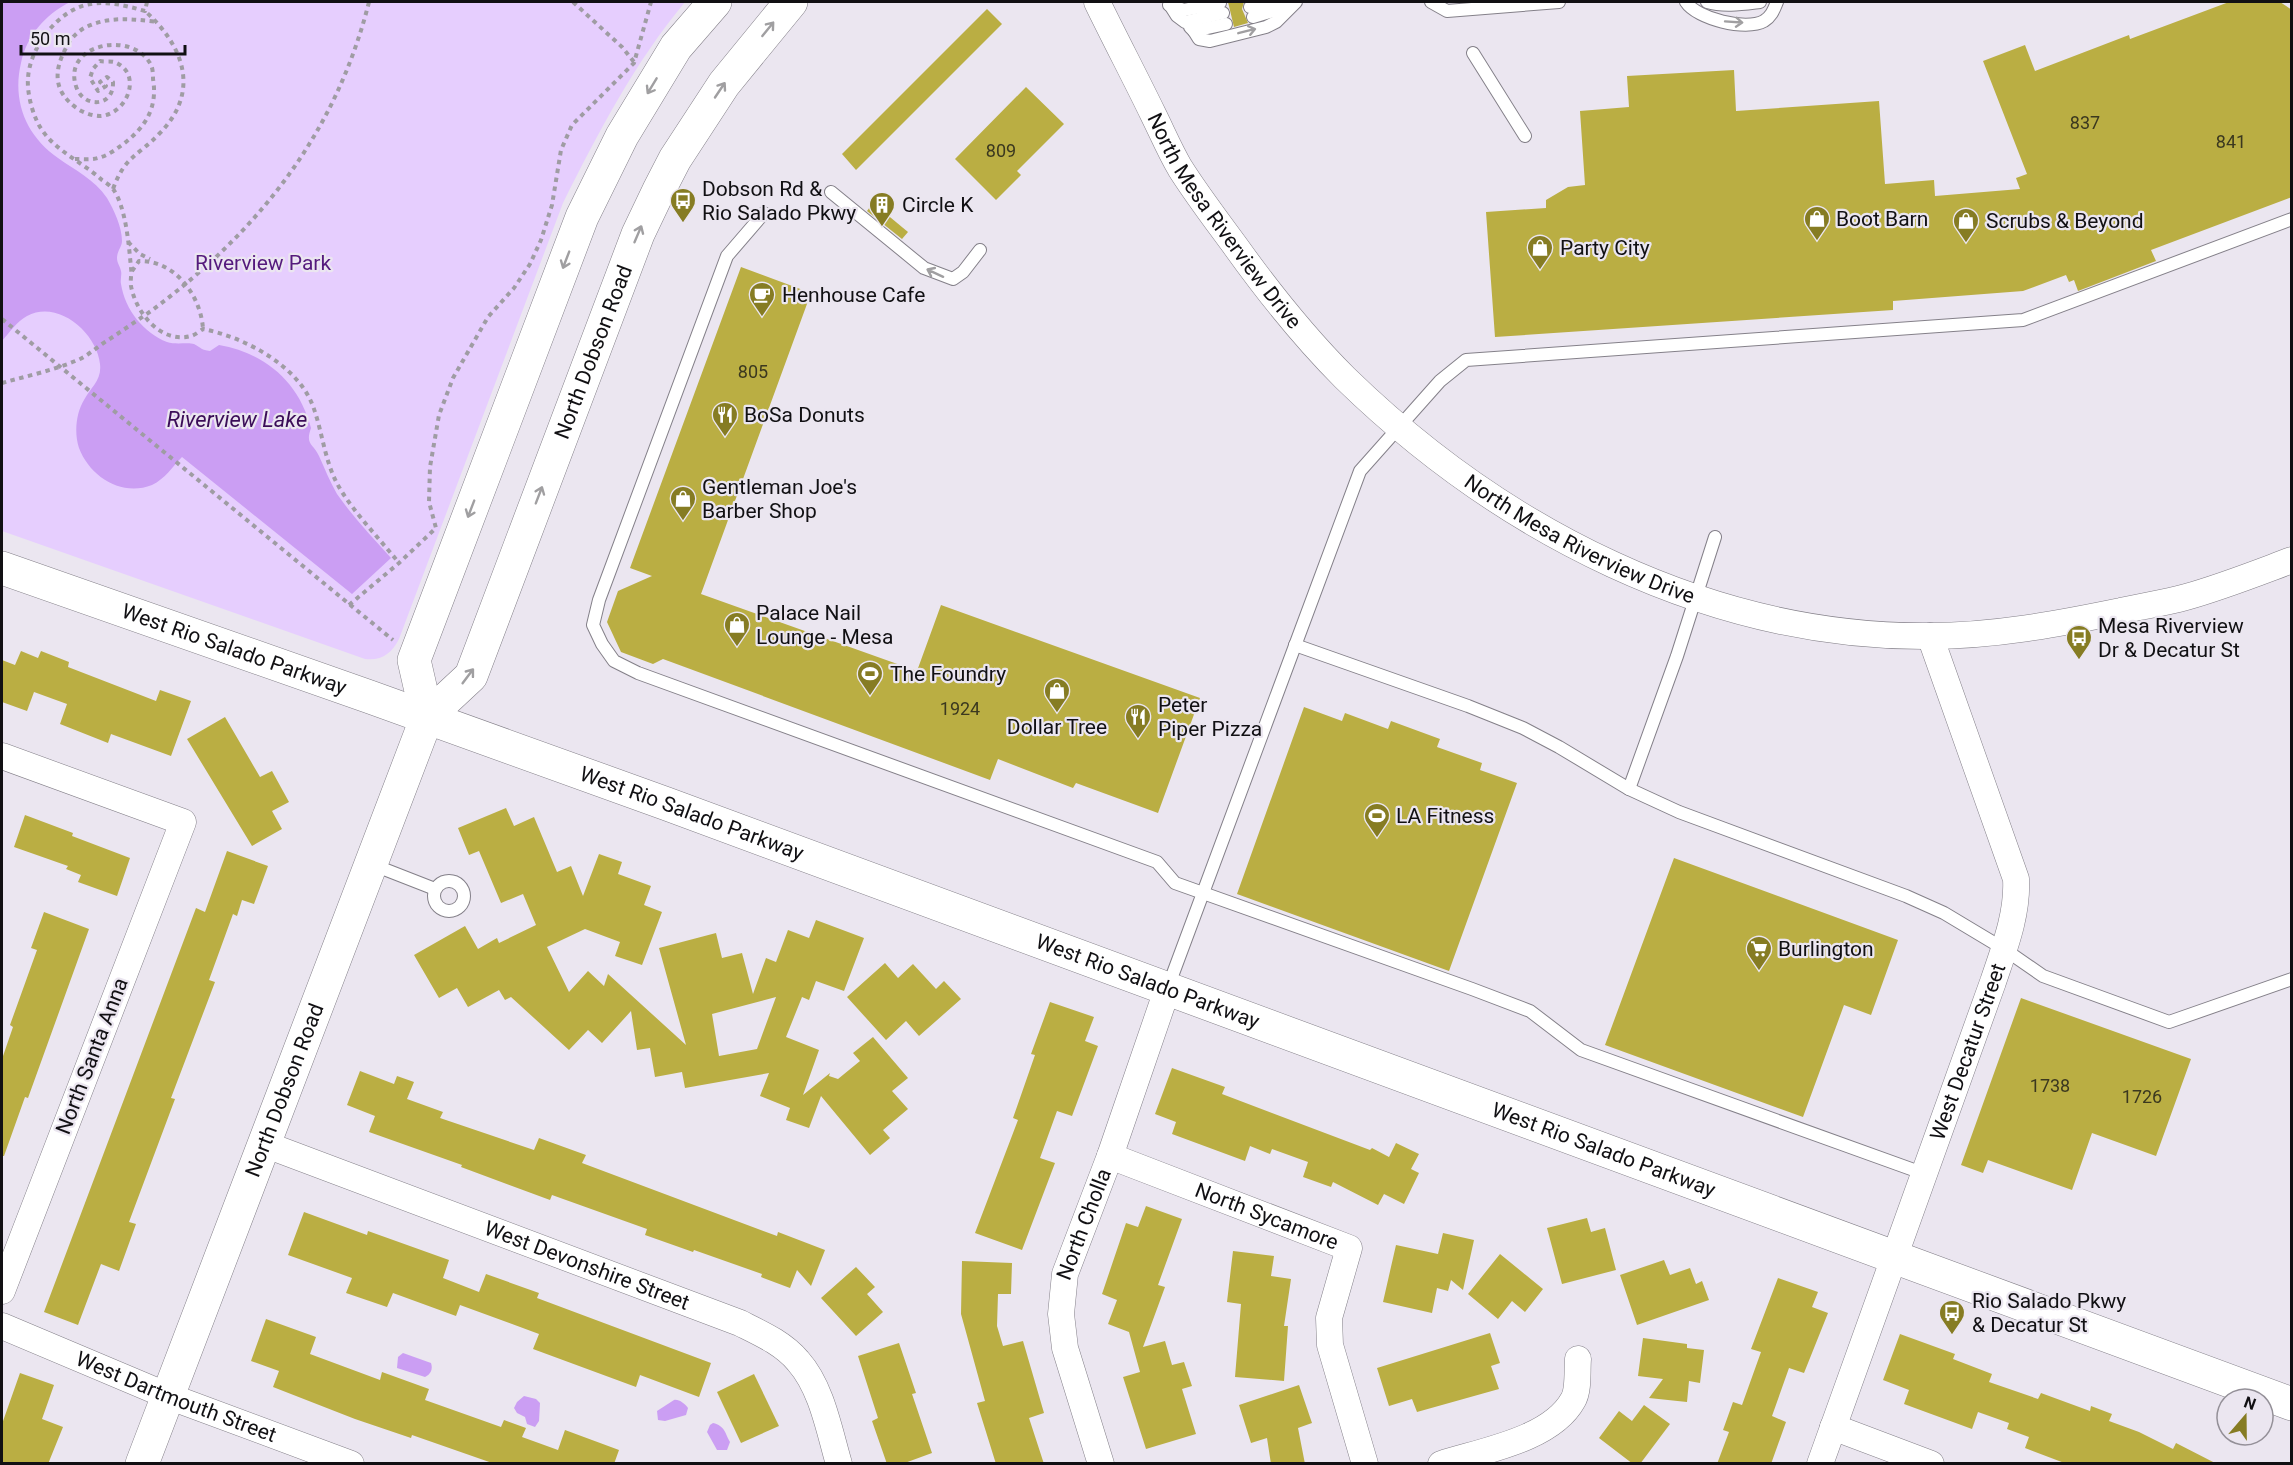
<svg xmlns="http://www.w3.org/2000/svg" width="2293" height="1465" font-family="Roboto,sans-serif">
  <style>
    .green { fill: #e6cefe }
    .water { fill: #cb9ef3 }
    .building { fill: #baae43; fill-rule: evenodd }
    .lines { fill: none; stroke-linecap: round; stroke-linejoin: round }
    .service-casing { stroke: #848089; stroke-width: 14 }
    .minor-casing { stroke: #848089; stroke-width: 27 }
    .secondary-casing { stroke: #848089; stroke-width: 34 }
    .path { stroke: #9f9ca3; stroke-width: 4; stroke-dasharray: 4.5 4.5; stroke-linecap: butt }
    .service { stroke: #fff; stroke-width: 12 }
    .minor { stroke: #fff; stroke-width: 26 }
    .secondary { stroke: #fff; stroke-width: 33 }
    .oneway { stroke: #a09fa1 }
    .labels { text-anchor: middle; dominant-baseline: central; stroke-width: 4.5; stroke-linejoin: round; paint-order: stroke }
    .number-label { font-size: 18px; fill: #3b381f }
    .poi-label { font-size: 21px; fill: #111013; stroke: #ebe6f0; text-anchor: start }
    .street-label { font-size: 21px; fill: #111013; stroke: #ebe6f0 }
    .park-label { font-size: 21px; fill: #551a7d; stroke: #ebe6f0 }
    .water-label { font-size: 22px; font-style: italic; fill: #3b0d58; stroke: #ebe6f0 }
  </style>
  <rect width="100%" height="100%" fill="#ebe6f0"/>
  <path class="green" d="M2 2H685C635 62 598 133 563 203L399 639C392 653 382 661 365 659L2 531Z"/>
  <g class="water">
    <path d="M2 2H70C45 15 27 35 21 63 12 101 26 136 58 158 76 171 94 179 107 198 114 210 122 227 122 241 122 247 117 251 117 258 117 263 120 266 121 271 122 275 120 280 121 284 125 310 144 333 167 342 176 345 188 342 194 344 202 348 201 350 210 351L219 345C265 353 299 382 311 428 305 445 313 443 319 456 325 469 330 482 337 494 353 517 372 537 391 558L352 594 182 457C173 466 165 479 152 485 122 497 90 477 79 448 74 433 76 413 84 400 91 387 102 380 100 364 97 333 58 299 27 316 16 322 10 332 2 341Z"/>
    <path d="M403 1353 431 1363C433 1369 431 1374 425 1377L397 1368 398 1357Z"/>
    <path d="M524 1396 536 1399 540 1403 539 1421 535 1427 527 1424 525 1417 517 1413 514 1408 517 1402Z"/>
    <path d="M674 1400C679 1399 685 1404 688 1408L686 1415 665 1421 658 1420 657 1411Z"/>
    <path d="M713 1423C725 1426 725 1433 730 1442L727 1450H717L707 1432 710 1425Z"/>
  </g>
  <g class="building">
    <path d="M1228 2H1244L1242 9 1248 23 1234 27Z"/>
    <path d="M2229 2H2280L2292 10V197L2151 250 2156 261 2078 291 2074 280 2069 282 2066 275 2023 291 1893 301V310L1495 337 1486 212 1546 208V200L1568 187 1585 185 1580 111 1629 107 1627 76 1734 70 1736 111 1879 101 1885 184 1934 180 1935 196 2020 189 2016 178 2027 174 1983 61 2025 45 2035 71 2129 35 2130 39Z"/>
    <path d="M987 9 1002 24 856 170 842 154Z"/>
    <path d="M1026 87 1064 124 1017 171 1021 175 996 200 955 159Z"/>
    <path d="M873 203 908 232 902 239 867 211Z"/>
    <path d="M741 267 811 293 701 594 917 671 941 605 1200 698 1158 813 1076 783 1073 788 998 759 990 780 663 659 653 664 621 652 607 622 618 591 652 576 630 568Z"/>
    <path d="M21 651 38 658 41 651 69 662 68 667 156 701 160 690 191 701 171 756 111 734 108 743 60 724 67 704 34 692 27 711 2 702V660L15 665Z"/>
    <path d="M1304 707 1342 721 1345 713 1388 729 1391 721 1440 739 1437 747 1482 763 1480 770 1517 783 1449 971 1237 894Z"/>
    <path d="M225 717 260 777 272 771 289 802 272 811 282 829 252 846 187 739Z"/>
    <path d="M506 808 514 826 534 817 557 872 571 866 583 896 599 854 622 862 618 874 651 886 644 905 662 912 642 965 615 956 620 942 585 929 547 947 569 992 588 971 604 986 608 974 686 1045 659 948 716 933 722 958 742 953 753 994 766 958 776 962 788 930 809 938 816 920 864 938 844 991 816 981 809 1000 802 997 786 1037 819 1050 803 1095 830 1073 829 1076 838 1079 860 1061 853 1053 873 1037 908 1078 892 1091 908 1109 883 1130 890 1138 870 1155 821 1096 809 1128 786 1120 790 1108 760 1096 769 1073 685 1088 682 1072 655 1077 650 1048 637 1050 631 1011 602 1043 588 1030 569 1050 511 997 505 1000 499 990 468 1007 457 988 439 998 414 955 465 926 478 949 497 938 499 943 536 925 523 894 501 903 479 851 469 855 458 828ZM776 997 757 1049 719 1056 712 1014Z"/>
    <path d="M25 815 73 833 72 836 130 858 117 896 78 882 81 875 66 869 68 866 14 847Z"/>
    <path d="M227 851 268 866 254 904 242 900 237 916 233 914 209 980 215 982 171 1098 175 1099 129 1222 136 1224 119 1271 101 1264 78 1325 44 1312 196 908 205 912Z"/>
    <path d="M1674 858 1898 940 1871 1015 1844 1005 1803 1117 1605 1045Z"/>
    <path d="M44 912 89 929 28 1098 25 1097 4 1156H2V1059L13 1027 10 1025 37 950 31 948Z"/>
    <path d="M885 963 898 978 913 964 936 989 944 981 961 999 919 1036 906 1021 886 1040 847 997Z"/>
    <path d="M2021 998 2191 1059 2156 1156 2092 1133 2072 1190 1988 1160 1983 1173 1961 1165Z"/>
    <path d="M1050 1002 1094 1017 1085 1041 1098 1046 1072 1116 1057 1111 1040 1158 1055 1163 1022 1250 975 1233 1018 1120 1013 1118 1035 1055 1031 1054Z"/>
    <path d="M1172 1068 1225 1087 1222 1094 1370 1150 1372 1148 1389 1157 1396 1143 1419 1154 1411 1169 1419 1173 1404 1204 1384 1194 1378 1205 1333 1182 1331 1187 1303 1177 1308 1162 1272 1149 1270 1154 1250 1146 1245 1161 1172 1134 1176 1122 1155 1114Z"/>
    <path d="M360 1071 394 1084 397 1076 414 1082 407 1099 443 1112 440 1118 534 1150 539 1138 586 1155 582 1163 777 1236 778 1232 825 1250 811 1286 797 1270 790 1288 761 1277 762 1274 694 1250 693 1252 645 1235 647 1229 552 1195 550 1200 461 1167 462 1165 369 1132 375 1116 347 1105Z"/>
    <path d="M1146 1206 1182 1219 1158 1285 1165 1287 1143 1347 1165 1341 1172 1365 1184 1362 1192 1386 1182 1389 1196 1434 1146 1449 1123 1377 1140 1372 1129 1332 1108 1324 1117 1300 1102 1294 1126 1223 1138 1227Z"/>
    <path d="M304 1212 367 1235 368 1231 449 1260 443 1278 479 1292 486 1274 539 1293 537 1298 711 1363 699 1397 640 1375 636 1387 533 1349 539 1334 460 1305 456 1316 393 1293 387 1307 346 1293 352 1278 288 1255Z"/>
    <path d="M1587 1218 1591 1232 1605 1228 1616 1270 1562 1284 1547 1228Z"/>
    <path d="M1443 1233 1474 1240 1463 1290 1451 1280 1448 1291 1437 1288 1432 1313 1383 1302 1396 1245 1438 1254Z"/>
    <path d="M1233 1251 1274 1256 1271 1276 1291 1279 1284 1326H1288L1284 1381 1235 1377 1241 1304 1227 1302Z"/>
    <path d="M1500 1254 1543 1289 1525 1312 1512 1301 1498 1319 1468 1294Z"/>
    <path d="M1664 1260 1670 1275 1690 1268 1696 1284 1702 1281 1709 1300 1637 1325 1620 1275Z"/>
    <path d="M962 1261 1012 1263 1011 1294H998L997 1326 1003 1346 1023 1341 1044 1413 1029 1418 1044 1464H996L977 1403 985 1401 961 1314Z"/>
    <path d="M856 1267 875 1287 867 1294 883 1312 856 1336 821 1298Z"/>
    <path d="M1778 1278 1818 1292 1812 1307 1828 1313 1804 1373 1789 1368 1772 1416 1786 1422 1771 1464H1717L1729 1432 1723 1430 1733 1402 1742 1405 1761 1352 1751 1349Z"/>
    <path d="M266 1319 316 1337 310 1354 380 1380 382 1372 429 1389 425 1400 501 1427 504 1420 526 1428 522 1437 558 1450 565 1430 619 1450 614 1464H495L412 1435 411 1438 355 1419 273 1387 279 1371 251 1361Z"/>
    <path d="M1490 1333 1500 1363 1491 1366 1499 1389 1417 1412 1412 1399 1389 1406 1377 1368Z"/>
    <path d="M1900 1334 1955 1354 1953 1359 1992 1374 1989 1382 2038 1399 2041 1393 2090 1411 2091 1406 2112 1414 2109 1421 2139 1432 2173 1449 2176 1443 2217 1464H2067L2025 1448 2029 1437 2007 1429 2009 1423 1978 1412 1972 1429 1904 1404 1909 1390 1883 1380Z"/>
    <path d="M1643 1338 1687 1344V1348L1704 1350 1700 1383 1689 1381 1687 1402 1649 1398 1663 1379 1638 1376Z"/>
    <path d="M899 1343 916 1393 912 1394 932 1453 902 1464H887L872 1421 878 1418 858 1356Z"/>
    <path d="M20 1373 54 1385 42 1419 63 1427 48 1464H2V1424Z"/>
    <path d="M754 1374 779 1426 741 1443 717 1392Z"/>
    <path d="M1299 1385 1312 1423 1298 1428 1305 1464H1271L1267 1438 1251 1443 1239 1405Z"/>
    <path d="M1644 1405 1670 1424 1640 1464H1633L1599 1438 1619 1411 1632 1421Z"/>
  </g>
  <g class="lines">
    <defs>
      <g id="service">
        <path d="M1431 2 1447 11 1559 2"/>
        <path d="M1686 2C1697 19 1746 31 1764 21 1772 16 1774 9 1777 2"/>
        <path d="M1707 2C1724 7 1743 4 1760 2"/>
        <path d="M1169 5 1184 10 1220 3"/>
        <path d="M1170 5 1177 16 1185 22 1223 13"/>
        <path d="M1250 7 1269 2"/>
        <path d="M1253 17 1273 11 1283 2"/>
        <path d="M1190 27 1194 31 1226 24"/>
        <path d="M1194 31 1199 39 1210 41 1266 27 1276 22 1296 2"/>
        <path d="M1473 53 1525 136"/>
        <path d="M831 192 924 268 953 279 963 272 980 250"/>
        <path d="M764 213 727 256 599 600 593 625 602 644 614 661 638 673 1157 862 1175 883 1472 989 1530 1011 1581 1050 1925 1174"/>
        <path d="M1295 645 1468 706 1523 728 1559 747 1629 789 1679 812 1906 896 1944 913 2004 949 2043 976 2169 1022 2292 979"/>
        <path d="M1629 789 1677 656 1715 537"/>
        <path d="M371 864 435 889"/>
        <circle cx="449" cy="896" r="15"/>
        <path d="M1168 987 1360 471 1440 381 1466 360 2023 320 2292 219"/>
      </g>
      <g id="minor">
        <path id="s1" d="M1097 2C1115 39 1135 77 1153 114 1162 132 1170 151 1180 168 1197 195 1217 221 1236 247 1269 293 1305 338 1345 378 1500 529 1709 638 1929 636 1994 636 2058 624 2121 611 2142 606 2165 603 2186 597 2222 587 2257 573 2292 560"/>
        <path d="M2 756 183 822 2 1291"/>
        <path id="s2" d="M264 1144 740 1323C760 1333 783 1343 798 1361 822 1388 829 1430 839 1464"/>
        <path id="s3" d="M1110 1156 1349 1248 1329 1318 1330 1345 1365 1464"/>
        <path id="s4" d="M2 1326 168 1396 351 1464"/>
        <path d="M1833 1427 1931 1464"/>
        <path id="s5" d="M1101 1464 1065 1348 1061 1314 1065 1274 1110 1156 1167 990"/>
        <path d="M1441 1464C1481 1451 1551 1440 1573 1400 1579 1390 1577 1370 1578 1359"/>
        <path id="s6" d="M1820 1464 1993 982C2004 949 2018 914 2016 879L1930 636"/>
      </g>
      <g id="secondary">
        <path id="s7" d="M2 568 370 697 667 804 2292 1404"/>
        <path d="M427 717 414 660 582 217 622 136 676 47 715 2"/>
        <path id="s8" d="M142 1464 427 717 471 676 638 234 659 190 675 159 724 84 791 2"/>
      </g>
    </defs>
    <use href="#service" class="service-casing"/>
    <use href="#minor" class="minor-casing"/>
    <use href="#secondary" class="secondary-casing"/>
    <g class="path">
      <path d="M147 2 145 11C127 6 110 1 91 4 59 8 29 48 28 79 27 90 31 108 36 119 48 148 80 160 102 180 105 182 110 185 113 189 126 207 129 246 131 268 132 274 130 280 131 286 136 313 161 344 191 336 195 335 200 331 203 329 244 337 300 366 314 409 323 435 325 463 339 487 355 514 379 538 399 563"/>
      <path d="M573 2 622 47 634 62"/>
      <path d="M75 159C82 159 91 160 98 158 107 156 115 150 122 145 145 128 158 108 153 79 153 75 153 69 151 65 133 29 59 44 77 89 85 108 114 107 113 82L107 77 100 82 106 86 98 91 90 78 93 69 100 61C104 62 110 61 114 62 144 73 127 115 100 116 93 116 84 113 78 109 53 92 53 71 67 46 71 38 78 31 86 27 109 16 133 19 158 22"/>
      <path d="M113 189C125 156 138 156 159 134 201 92 184 46 145 11"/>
      <path d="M128 242 140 254 150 259"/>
      <path d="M132 271 139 261C175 260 201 296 203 329"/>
      <path d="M2 319 393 640"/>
      <path d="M2 383C27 376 55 370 80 359 88 355 95 349 102 344 119 333 135 322 151 311 259 231 336 133 369 2"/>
      <path d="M349 605 399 563 436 528 429 502 430 467 439 415 453 378 488 317 514 288 530 264 541 240 552 205 561 150 572 125 634 63 651 2"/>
    </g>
    <use href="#service" class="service"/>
    <use href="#minor" class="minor"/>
    <use href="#secondary" class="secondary"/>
  </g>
  <defs><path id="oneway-shaft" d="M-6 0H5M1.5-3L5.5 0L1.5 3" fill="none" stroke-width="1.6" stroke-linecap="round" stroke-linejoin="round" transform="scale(1.5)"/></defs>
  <g class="oneway">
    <use href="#oneway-shaft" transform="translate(1734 22) rotate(4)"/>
    <use href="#oneway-shaft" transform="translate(768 29) rotate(-51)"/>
    <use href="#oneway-shaft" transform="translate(1247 31) rotate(-14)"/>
    <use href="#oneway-shaft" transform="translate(652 86) rotate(121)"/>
    <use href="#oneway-shaft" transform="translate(720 90) rotate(-56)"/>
    <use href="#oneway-shaft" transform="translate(638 234) rotate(-67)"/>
    <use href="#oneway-shaft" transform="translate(566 260) rotate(111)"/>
    <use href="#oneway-shaft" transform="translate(935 273) rotate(-155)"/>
    <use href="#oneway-shaft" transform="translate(539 495) rotate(-69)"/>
    <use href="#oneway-shaft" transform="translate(471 509) rotate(111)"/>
    <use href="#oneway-shaft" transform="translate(468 676) rotate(-53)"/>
  </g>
  <defs>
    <symbol id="bus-pin" viewBox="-11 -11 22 30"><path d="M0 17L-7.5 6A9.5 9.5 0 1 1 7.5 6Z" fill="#867c23" stroke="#ebe6f0"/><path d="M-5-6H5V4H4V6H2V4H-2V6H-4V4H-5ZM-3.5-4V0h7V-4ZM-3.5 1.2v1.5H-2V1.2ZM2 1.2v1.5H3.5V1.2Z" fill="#fff"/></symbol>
    <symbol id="building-pin" viewBox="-11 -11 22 30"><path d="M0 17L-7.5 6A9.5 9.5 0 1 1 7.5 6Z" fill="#867c23" stroke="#ebe6f0"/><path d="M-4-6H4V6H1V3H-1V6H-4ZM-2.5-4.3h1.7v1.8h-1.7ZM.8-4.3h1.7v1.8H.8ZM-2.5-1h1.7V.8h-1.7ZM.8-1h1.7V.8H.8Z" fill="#fff"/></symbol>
    <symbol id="shop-pin" viewBox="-11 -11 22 30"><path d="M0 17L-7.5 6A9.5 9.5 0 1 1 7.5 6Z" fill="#867c23" stroke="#ebe6f0"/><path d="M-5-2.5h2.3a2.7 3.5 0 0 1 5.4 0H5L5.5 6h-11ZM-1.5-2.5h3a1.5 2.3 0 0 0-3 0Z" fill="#fff"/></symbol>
    <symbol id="cafe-pin" viewBox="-11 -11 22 30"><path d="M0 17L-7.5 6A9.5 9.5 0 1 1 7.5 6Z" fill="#867c23" stroke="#ebe6f0"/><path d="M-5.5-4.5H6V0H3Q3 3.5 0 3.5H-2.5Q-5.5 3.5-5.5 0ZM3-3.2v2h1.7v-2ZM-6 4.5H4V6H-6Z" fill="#fff"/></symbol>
    <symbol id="restaurant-pin" viewBox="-11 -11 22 30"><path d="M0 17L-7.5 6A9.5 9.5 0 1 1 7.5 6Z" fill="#867c23" stroke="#ebe6f0"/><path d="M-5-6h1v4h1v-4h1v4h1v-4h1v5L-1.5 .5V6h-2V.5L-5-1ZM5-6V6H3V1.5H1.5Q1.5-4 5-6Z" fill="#fff"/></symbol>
    <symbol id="stadium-pin" viewBox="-11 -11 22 30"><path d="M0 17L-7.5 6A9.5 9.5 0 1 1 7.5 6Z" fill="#867c23" stroke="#ebe6f0"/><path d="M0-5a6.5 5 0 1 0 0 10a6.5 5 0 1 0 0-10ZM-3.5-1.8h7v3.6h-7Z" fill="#fff"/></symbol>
    <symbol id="supermarket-pin" viewBox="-11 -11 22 30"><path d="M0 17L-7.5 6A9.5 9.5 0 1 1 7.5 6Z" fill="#867c23" stroke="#ebe6f0"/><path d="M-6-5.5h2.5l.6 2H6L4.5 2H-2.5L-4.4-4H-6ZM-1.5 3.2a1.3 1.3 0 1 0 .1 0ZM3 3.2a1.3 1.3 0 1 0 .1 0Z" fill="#fff"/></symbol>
  </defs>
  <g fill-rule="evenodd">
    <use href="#bus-pin" x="668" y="186" width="30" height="40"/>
    <use href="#building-pin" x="867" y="190" width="30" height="40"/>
    <use href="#shop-pin" x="1802" y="204" width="30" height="40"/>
    <use href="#shop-pin" x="1951" y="206" width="30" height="40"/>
    <use href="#shop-pin" x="1525" y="233" width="30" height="40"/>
    <use href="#cafe-pin" x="747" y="280" width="30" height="40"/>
    <use href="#restaurant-pin" x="710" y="400" width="30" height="40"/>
    <use href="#shop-pin" x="668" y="484" width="30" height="40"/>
    <use href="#shop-pin" x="722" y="610" width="30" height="40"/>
    <use href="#bus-pin" x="2064" y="623" width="30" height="40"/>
    <use href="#stadium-pin" x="855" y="659" width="30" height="40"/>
    <use href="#shop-pin" x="1042" y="676" width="30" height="40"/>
    <use href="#restaurant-pin" x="1123" y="702" width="30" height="40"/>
    <use href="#stadium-pin" x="1362" y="801" width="30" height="40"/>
    <use href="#supermarket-pin" x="1744" y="934" width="30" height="40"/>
    <use href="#bus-pin" x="1937" y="1298" width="30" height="40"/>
  </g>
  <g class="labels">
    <g class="number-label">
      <text x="2085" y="122">837</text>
      <text x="2231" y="141">841</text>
      <text x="1001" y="150">809</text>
      <text x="753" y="371">805</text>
      <text x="960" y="708">1924</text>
      <text x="2050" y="1085">1738</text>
      <text x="2142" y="1096">1726</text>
    </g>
    <g class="poi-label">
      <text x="702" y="189">Dobson Rd &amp;<tspan x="702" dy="24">Rio Salado Pkwy</tspan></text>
      <text x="902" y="205">Circle K</text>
      <text x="1836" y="219">Boot Barn</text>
      <text x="1986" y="221">Scrubs &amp; Beyond</text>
      <text x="1560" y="248">Party City</text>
      <text x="782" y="295">Henhouse Cafe</text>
      <text x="744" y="415">BoSa Donuts</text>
      <text x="702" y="487">Gentleman Joe's<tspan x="702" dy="24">Barber Shop</tspan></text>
      <text x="756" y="613">Palace Nail<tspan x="756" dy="24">Lounge - Mesa</tspan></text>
      <text x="2098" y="626">Mesa Riverview<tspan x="2098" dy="24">Dr &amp; Decatur St</tspan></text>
      <text x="890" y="674">The Foundry</text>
      <text x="1158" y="705">Peter<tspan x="1158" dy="24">Piper Pizza</tspan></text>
      <text x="1057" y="727" text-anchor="middle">Dollar Tree</text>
      <text x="1396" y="816">LA Fitness</text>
      <text x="1778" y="949">Burlington</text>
      <text x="1972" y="1301">Rio Salado Pkwy<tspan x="1972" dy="24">&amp; Decatur St</tspan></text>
    </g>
    <g class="street-label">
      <text stroke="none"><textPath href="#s1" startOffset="254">North Mesa Riverview Drive</textPath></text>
      <text stroke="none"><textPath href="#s8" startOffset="1206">North Dobson Road</textPath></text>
      <text stroke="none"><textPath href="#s1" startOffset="740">North Mesa Riverview Drive</textPath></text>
      <text stroke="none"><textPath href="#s7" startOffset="246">West Rio Salado Parkway</textPath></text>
      <text stroke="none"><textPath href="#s7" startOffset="732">West Rio Salado Parkway</textPath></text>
      <text stroke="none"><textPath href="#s7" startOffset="1218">West Rio Salado Parkway</textPath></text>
      <text stroke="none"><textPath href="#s6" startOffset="438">West Decatur Street</textPath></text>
      <text transform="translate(92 1056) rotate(-69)">North Santa Anna</text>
      <text stroke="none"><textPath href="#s8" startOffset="400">North Dobson Road</textPath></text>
      <text stroke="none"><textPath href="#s7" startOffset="1704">West Rio Salado Parkway</textPath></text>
      <text stroke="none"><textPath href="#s3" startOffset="168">North Sycamore</textPath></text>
      <text stroke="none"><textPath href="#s5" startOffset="249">North Cholla</textPath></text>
      <text stroke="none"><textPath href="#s2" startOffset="345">West Devonshire Street</textPath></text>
      <text stroke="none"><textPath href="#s4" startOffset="188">West Dartmouth Street</textPath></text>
    </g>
    <g class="park-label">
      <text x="263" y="263">Riverview Park</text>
    </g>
    <g class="water-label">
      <text x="237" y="419">Riverview Lake</text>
    </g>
  </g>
  <rect width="2293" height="1465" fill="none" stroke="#111013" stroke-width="6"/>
  <g transform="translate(2245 1417) rotate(20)"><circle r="28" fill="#ebe6f0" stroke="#949098" stroke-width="1.5"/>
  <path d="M0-4.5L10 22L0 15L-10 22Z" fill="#867c23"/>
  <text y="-9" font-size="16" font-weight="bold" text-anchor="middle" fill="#111013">N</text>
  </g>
  <path d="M21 45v9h164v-9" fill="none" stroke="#111013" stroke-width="3"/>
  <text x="30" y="45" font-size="18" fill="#111013" stroke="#ebe6f0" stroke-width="4.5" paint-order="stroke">50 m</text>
</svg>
